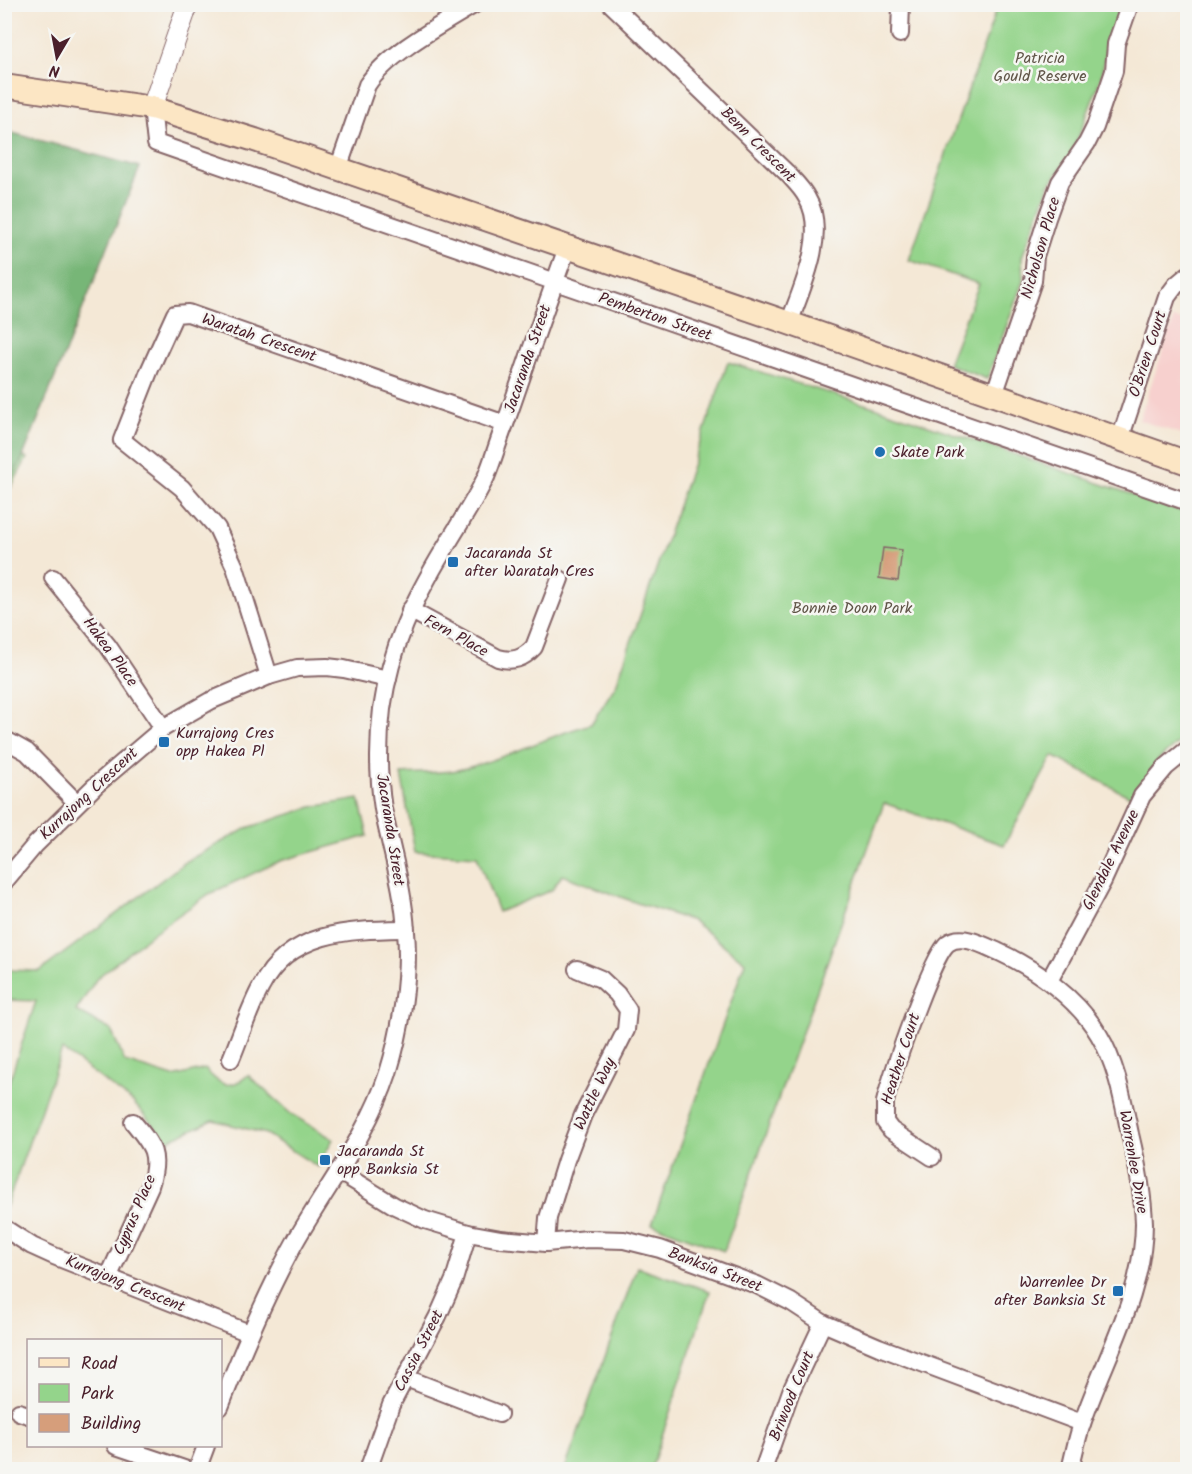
<svg xmlns="http://www.w3.org/2000/svg" width="1192" height="1474" font-family="Kalam,sans-serif">
  <style>
    .built { fill: #f7d0ce }
    .green { fill: #94d48b; stroke: #6f7a5b; stroke-width: 1.5 }
    .forest { fill: #77b677; stroke: #606a51; stroke-width: 1.5 }
    .building { fill: #d69e7b }
    .lines { fill: none; stroke-linecap: round; stroke-linejoin: round }
    .minor-casing { stroke: #866567; stroke-width: 20 }
    .tertiary-casing { stroke: #866567; stroke-width: 22 }
    .secondary-casing { stroke: #866567; stroke-width: 26 }
    .minor { stroke: #fff; stroke-width: 16 }
    .tertiary { stroke: #fff; stroke-width: 20 }
    .secondary { stroke: #fce6c4; stroke-width: 22 }
    .poi-dot { fill: #1f6fb2; stroke: #f6f6f2; stroke-width: 2 }
    .labels { text-anchor: middle; dominant-baseline: central; stroke-width: 5; stroke-linejoin: round; paint-order: stroke }
    .park-label { font-size: 16px; fill: #605548; stroke: #f6f6f2 }
    .street-label { font-size: 16px; fill: #4a1f2b; stroke: #f6f6f2 }
    .poi-label { font-size: 16px; fill: #4a1f2b; stroke: #f6f6f2; text-anchor: start }
  </style>
  <rect width="100%" height="100%" fill="#f6f6f2"/>
  <filter id="ink" filterUnits="userSpaceOnUse"><feTurbulence type="fractalNoise" baseFrequency=".0167" numOctaves="2"/><feDisplacementMap in="SourceGraphic" scale="12" xChannelSelector="R" yChannelSelector="G"/><feConvolveMatrix kernelMatrix="1 2 1 2 8 2 1 2 1" color-interpolation-filters="sRGB"/></filter>
  <filter id="wash" filterUnits="userSpaceOnUse"><feTurbulence type="fractalNoise" baseFrequency=".008" numOctaves="4" result="noise"/><feDisplacementMap in="SourceGraphic" scale="24" xChannelSelector="R" yChannelSelector="G"/><feGaussianBlur stdDeviation="1.35" result="paint"/><feColorMatrix in="noise" values="0 0 0 0 0 0 0 0 0 0 0 0 0 0 0 0 0 1.4 0 .05"/><feComposite in="paint" operator="in"/></filter>
  <g filter="url(#wash)">
    <rect width="100%" height="100%" fill="#f4e8d6"/>
    <path class="built" d="M1174 318 1187 323V436L1139 420Z"/>
    <g class="green">
      <path d="M998 5H1122L1107 46 1101 78 1072 154 1049 185 1022 257 1023 281 987 379 948 364 979 284 909 260Z"/>
      <path d="M728 362 884 410 1187 513V735L1159 759 1134 799 1053 756 1004 845 884 803 724 1251 652 1224 745 962 693 921 637 903 562 875 552 890 498 912 477 856 415 852 401 774C421 772 443 774 462 769 506 759 547 736 591 724L616 685Z"/>
      <path d="M5 447 27 458 5 498Z"/>
      <path d="M359 799 368 836 280 861 209 894 153 933 97 978 76 1011 111 1030 125 1062 173 1077 205 1069C219 1085 230 1091 248 1075L291 1114 333 1139 318 1167 266 1134 213 1120 167 1141 133 1102 62 1050 6 1207 5 1205V1094L36 1001 5 1000V970L40 971 187 861 247 828 312 807Z"/>
      <path d="M637 1267 710 1291 651 1469H565Z"/>
    </g>
    <path class="forest" d="M5 131 140 167 22 459 5 492Z"/>
    <g id="blocks">
      <path class="building" d="M883 548 902 550 898 581 879 578Z"/>
    </g>
  </g>
  <g filter="url(#ink)">
    <use href="#blocks" fill-opacity="0" stroke="#866567" stroke-width="1.5"/>
    <g class="lines">
      <defs>
        <g id="minor">
          <path d="M611 4 787 173C794 181 802 188 807 198 828 233 802 288 789 323"/>
          <path d="M900 34 901 4"/>
          <path d="M152 108 156 143 1188 502"/>
          <path d="M338 169 367 85C388 53 441 25 475 4"/>
          <path d="M994 395 1033 281 1035 256 1047 218 1060 182 1087 143 1095 127 1114 71 1116 44 1130 4"/>
          <path d="M1120 439 1167 297 1176 285 1188 275"/>
          <path d="M53 578 108 646 163 728"/>
          <path d="M410 610 498 658C513 662 523 659 534 647L560 579"/>
          <path d="M269 676 235 567 217 528 182 488 122 440 150 369 175 314 188 313 505 424"/>
          <path d="M4 739 27 752 77 803"/>
          <path d="M4 882 35 845 95 786 163 728 210 701 269 676 297 668 327 667 344 669 388 679"/>
          <path d="M1049 981 1103 881 1142 796 1166 767 1188 749"/>
          <path d="M231 1059C241 1035 249 1009 261 987 290 930 351 930 406 929"/>
          <path d="M932 1157 891 1130 885 1122V1102C891 1077 932 955 948 943 962 933 985 946 999 952 1036 969 1078 999 1099 1035 1117 1065 1123 1101 1130 1134 1137 1163 1143 1194 1144 1223 1144 1293 1105 1357 1083 1421 1077 1437 1074 1454 1070 1470"/>
          <path d="M338 1171 395 1206 425 1220 468 1233 501 1239 546 1243 588 1239 624 1240 660 1249 757 1285 791 1302 823 1323 879 1347 1082 1423"/>
          <path d="M4 1228 32 1246 54 1256 249 1333"/>
          <path d="M546 1243 548 1218 566 1160 583 1115 626 1030 628 1010 617 994 601 979 577 969"/>
          <path d="M108 1278 150 1186C160 1155 153 1146 133 1122"/>
          <path d="M406 1378 499 1414"/>
          <path d="M220 1407C242 1351 265 1296 295 1242 326 1187 368 1135 388 1073 401 1031 410 976 406 932 404 890 391 850 383 809 378 777 378 741 382 709 391 646 413 601 445 548 459 524 474 502 486 477 494 458 499 438 507 419 527 362 546 305 567 248"/>
          <path d="M19 1412 28 1415"/>
          <path d="M116 1446 187 1470"/>
          <path d="M197 1470 206 1446"/>
          <path d="M368 1470 391 1405 438 1316 454 1280 468 1233"/>
          <path d="M763 1470 791 1391 823 1323"/>
        </g>
        <path id="tertiary" d="M152 108 188 4"/>
        <path id="secondary" d="M4 86 152 108 255 140 789 323 1188 463"/>
      </defs>
      <use href="#minor" class="minor-casing"/>
      <use href="#tertiary" class="tertiary-casing"/>
      <use href="#secondary" class="secondary-casing"/>
      <use href="#minor" class="minor"/>
      <use href="#tertiary" class="tertiary"/>
      <use href="#secondary" class="secondary"/>
    </g>
  </g>
  <g class="poi-dot">
    <circle cx="880" cy="452" r="6"/>
    <rect x="447" y="556" width="12" height="12" rx="3"/>
    <rect x="158" y="736" width="12" height="12" rx="3"/>
    <rect x="319" y="1154" width="12" height="12" rx="3"/>
    <rect x="1112" y="1285" width="12" height="12" rx="3"/>
  </g>
  <g class="labels">
    <g class="park-label">
      <text x="1040" y="58">Patricia<tspan x="1040" dy="18">Gould Reserve</tspan></text>
      <text x="852" y="608">Bonnie Doon Park</text>
    </g>
    <g class="street-label">
      <text transform="translate(758 145) rotate(45)">Benn Crescent</text>
      <text transform="translate(1041 248) rotate(-74)">Nicholson Place</text>
      <text transform="translate(655 317) rotate(19)">Pemberton Street</text>
      <text transform="translate(259 338) rotate(19)">Waratah Crescent</text>
      <text transform="translate(1148 354) rotate(-72)">O'Brien Court</text>
      <text transform="translate(528 359) rotate(-71)">Jacaranda Street</text>
      <text transform="translate(456 636) rotate(29)">Fern Place</text>
      <text transform="translate(110 652) rotate(54)">Hakea Place</text>
      <text transform="translate(89 794) rotate(-43)">Kurrajong Crescent</text>
      <text transform="translate(390 830) rotate(81)">Jacaranda Street</text>
      <text transform="translate(1111 860) rotate(-64)">Glendale Avenue</text>
      <text transform="translate(901 1059) rotate(-72)">Heather Court</text>
      <text transform="translate(595 1094) rotate(-65)">Wattle Way</text>
      <text transform="translate(1133 1162) rotate(80)">Warrenlee Drive</text>
      <text transform="translate(135 1215) rotate(-67)">Cyprus Place</text>
      <text transform="translate(715 1270) rotate(21)">Banksia Street</text>
      <text transform="translate(125 1284) rotate(22)">Kurrajong Crescent</text>
      <text transform="translate(419 1351) rotate(-63)">Cassia Street</text>
      <text transform="translate(792 1396) rotate(-68)">Briwood Court</text>
    </g>
    <g class="poi-label">
      <text x="892" y="452">Skate Park</text>
      <text x="465" y="553">Jacaranda St<tspan x="465" dy="18">after Waratah Cres</tspan></text>
      <text x="176" y="733">Kurrajong Cres<tspan x="176" dy="18">opp Hakea Pl</tspan></text>
      <text x="337" y="1151">Jacaranda St<tspan x="337" dy="18">opp Banksia St</tspan></text>
      <text x="1106" y="1282" text-anchor="end">Warrenlee Dr<tspan x="1106" dy="18">after Banksia St</tspan></text>
    </g>
  </g>
  <rect width="1192" height="1474" fill="none" stroke="#f6f6f2" stroke-width="24"/>
  <rect x="27" y="1339" width="195" height="108" fill="#f6f6f2" stroke="#b1a0a2" stroke-width="1.5"/>
  <rect x="39" y="1358" width="30" height="9" fill="#fce6c4" stroke="#b1a0a2" stroke-width="1.5"/>
  <text x="81" y="1369" font-size="18" fill="#4a1f2b">Road</text>
  <rect x="39" y="1384" width="30" height="18" fill="#94d48b" stroke="#b1a0a2" stroke-width="1.5"/>
  <text x="81" y="1399" font-size="18" fill="#4a1f2b">Park</text>
  <rect x="39" y="1414" width="30" height="18" fill="#d69e7b" stroke="#b1a0a2" stroke-width="1.5"/>
  <text x="81" y="1429" font-size="18" fill="#4a1f2b">Building</text>
  <g transform="translate(57 57) rotate(190)" stroke="#f6f6f2" stroke-width="4.5" paint-order="stroke">
  <path d="M0-4.5L10 22L0 15L-10 22Z" fill="#4a1f2b"/>
  <text y="-9" font-size="16" font-weight="bold" text-anchor="middle" fill="#4a1f2b">N</text>
  </g>
</svg>
